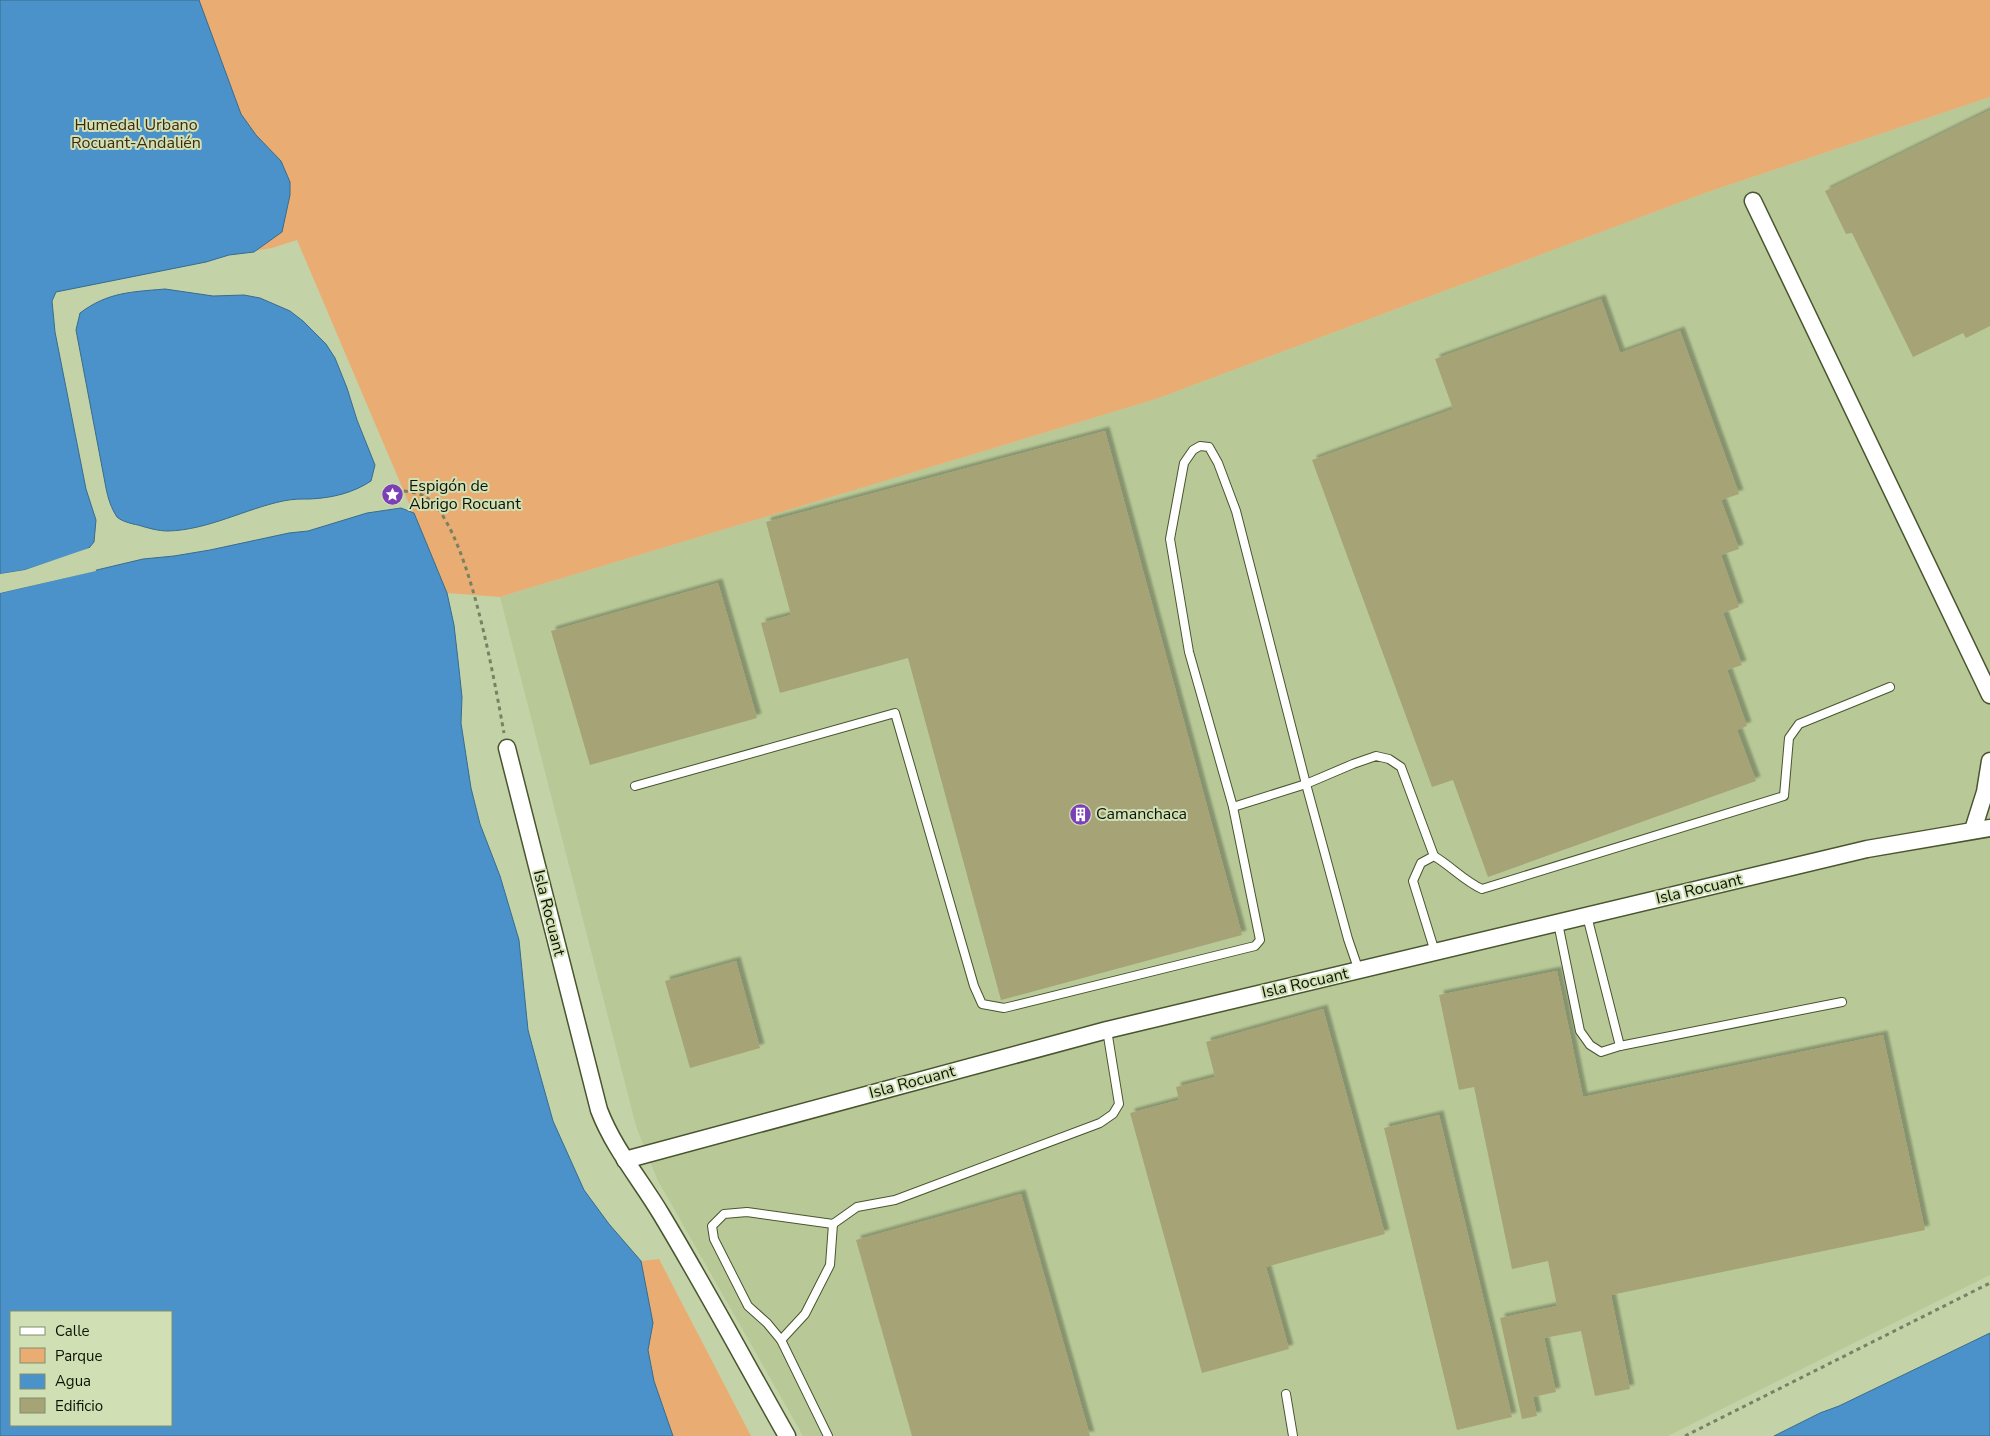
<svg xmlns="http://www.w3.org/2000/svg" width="1990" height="1436" font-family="'Nunito Sans',sans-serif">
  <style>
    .built { fill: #b8c997 }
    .green { fill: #e9ad74 }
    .water { fill: #4a92c9; stroke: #386c8e; fill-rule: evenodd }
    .pier { fill: #c3d3a7 }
    .building { fill: #a6a376; filter: url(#shadow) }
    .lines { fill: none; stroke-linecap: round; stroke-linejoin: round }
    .lane-casing { stroke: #48552e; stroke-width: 10 }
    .street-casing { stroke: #48552e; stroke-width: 19 }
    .path { stroke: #778263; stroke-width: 3; stroke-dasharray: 4 4; stroke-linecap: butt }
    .lane { stroke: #fff; stroke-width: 8 }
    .street { stroke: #fff; stroke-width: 16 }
    .labels { text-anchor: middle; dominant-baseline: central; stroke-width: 4; stroke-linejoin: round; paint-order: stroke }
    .park-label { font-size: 16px; fill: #42280c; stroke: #d0e0b4 }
    .poi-label { font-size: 16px; fill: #0d1204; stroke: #d0e0b4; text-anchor: start }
    .street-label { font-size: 16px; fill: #0d1204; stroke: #d0e0b4 }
  </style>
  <defs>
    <filter id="shadow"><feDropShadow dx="4.5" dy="-4.5" stdDeviation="1" flood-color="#0004"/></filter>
  </defs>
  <rect width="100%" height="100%" fill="#c3d3a7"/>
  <path class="built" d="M1990 97V1275L1668 1436H803L657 1179 636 1126 500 597 1156 399 1705 193Z"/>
  <g class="green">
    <path d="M0 0H1990V97L1705 193 1156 399 500 597 447 593 297 240 272 248 49 285Z"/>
    <path d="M584 1190 609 1224 641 1261 659 1259 751 1436H576Z"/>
  </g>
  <g class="water">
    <path d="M0 0H199L241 114 256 135 281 161 290 182V195L282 232 254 252 229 255 206 262 56 292 52 301 55 332 86 489 96 520 94 542 89 548 76 554 25 570 0 574Z"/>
    <path d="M165 289 213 296 244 295 260 298 290 311 303 321 326 344 335 358 347 388 357 420 375 465 371 481C353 493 332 498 310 499 300 499 293 499 283 501 245 509 208 530 168 531 158 531 148 528 138 525 132 524 121 521 117 517 111 508 108 498 106 488L76 330 80 313C108 292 131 292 165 289Z"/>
    <path d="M401 508 414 513 447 593 454 625 458 660 462 697 461 723 471 788 480 824 500 876 519 940 528 1030 539 1071 553 1121 584 1190 609 1224 641 1261 653 1323 648 1350 654 1381 673 1436H0V593L143 559 174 556 210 550 289 533 308 531 367 513ZM11 1312H171V1425H11Z"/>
    <path d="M1990 1333V1436H1774L1820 1413 1839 1406Z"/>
  </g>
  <g class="pier">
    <path d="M89 548 90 550 43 567 25 572 0 576V574L25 570Z"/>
    <path d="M95 568 96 571 0 593V591Z"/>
  </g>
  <g class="building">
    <path d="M1990 110V326L1966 338 1963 333 1913 357 1852 233 1846 234 1825 191Z"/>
    <path d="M1601 299 1620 353 1680 331 1739 494 1721 500 1739 549 1721 555 1739 607 1723 613 1742 665 1727 670 1747 726 1737 730 1756 781 1488 877 1453 780 1432 787 1312 460 1453 409 1435 359Z"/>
    <path d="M1105 431 1242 935 1001 1000 908 658 780 693 761 623 791 615 766 522Z"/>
    <path d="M718 583 757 718 590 765 551 631Z"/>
    <path d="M736 961 760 1048 690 1068 665 981Z"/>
    <path d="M1557 971 1583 1097 1883 1035 1925 1230 1611 1295 1630 1389 1595 1396 1581 1331 1544 1338 1556 1392 1533 1397 1537 1416 1522 1419 1500 1318 1557 1306 1548 1261 1512 1269 1474 1087 1459 1090 1439 995Z"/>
    <path d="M1323 1009 1385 1234 1266 1267 1289 1349 1202 1373 1130 1113 1179 1100 1176 1087 1215 1077 1206 1042Z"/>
    <path d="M1439 1115 1512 1417 1457 1430 1384 1128Z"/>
    <path d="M1021 1194 1090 1436H912L856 1240Z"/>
  </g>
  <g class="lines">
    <defs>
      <g id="lane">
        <path d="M635 786 895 713 974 986 982 1004 1004 1008 1255 946 1260 940 1233 807 1189 652 1170 539 1184 463 1193 450 1200 446 1209 447 1218 463 1236 511 1306 784 1348 939 1359 971"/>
        <path d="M1233 807 1306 784 1353 764 1376 756 1389 759 1401 767 1434 856"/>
        <path d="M1587 916 1620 1046"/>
        <path d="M1558 923 1580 1031 1590 1045 1601 1052 1620 1046 1842 1002"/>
        <path d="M1435 952 1413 881 1421 863 1434 856C1451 866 1464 881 1482 889L1784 796 1789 738 1799 724 1890 687"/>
        <path d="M781 1340 805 1314 830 1265 833 1224"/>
        <path d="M1286 1394 1293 1436"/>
        <path d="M828 1436 781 1340 767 1323 748 1306 714 1239 712 1226 724 1214 747 1212 833 1224 857 1207 895 1200 1100 1123 1113 1114 1119 1104 1107 1030"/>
      </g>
      <g id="street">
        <path d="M1753 201 1990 695"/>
        <path d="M507 748 599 1110C614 1149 640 1179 661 1214 705 1287 745 1362 787 1436"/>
        <path d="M1973 830 1985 792 1990 761"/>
        <path d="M625 1160 1107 1030 1867 849 1990 828"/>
      </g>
    </defs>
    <use href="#lane" class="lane-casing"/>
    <use href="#street" class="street-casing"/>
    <g class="path">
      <path d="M388 489C399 491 413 491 422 495 467 515 495 685 504 733"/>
      <path d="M1685 1436 1990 1283"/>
    </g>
    <use href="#lane" class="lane"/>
    <use href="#street" class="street"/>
  </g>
  <defs>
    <symbol id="sight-disc" viewBox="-11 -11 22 22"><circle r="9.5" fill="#7c40b6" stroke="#d0e0b4"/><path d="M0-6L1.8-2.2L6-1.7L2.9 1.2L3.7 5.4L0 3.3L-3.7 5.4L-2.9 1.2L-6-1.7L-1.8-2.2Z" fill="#fff"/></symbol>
    <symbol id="building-disc" viewBox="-11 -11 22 22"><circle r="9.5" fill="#7c40b6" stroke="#d0e0b4"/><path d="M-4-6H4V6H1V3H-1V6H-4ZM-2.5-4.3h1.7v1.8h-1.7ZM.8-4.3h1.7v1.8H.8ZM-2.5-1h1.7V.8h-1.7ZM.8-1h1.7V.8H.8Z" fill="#fff"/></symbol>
  </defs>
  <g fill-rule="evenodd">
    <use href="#sight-disc" x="380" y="482" width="25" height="25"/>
    <use href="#building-disc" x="1068" y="802" width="25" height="25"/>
  </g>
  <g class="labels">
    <g class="park-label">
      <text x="136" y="125">Humedal Urbano<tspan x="136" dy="18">Rocuant-Andalién</tspan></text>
    </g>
    <g class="poi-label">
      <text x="409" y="486">Espigón de<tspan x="409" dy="18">Abrigo Rocuant</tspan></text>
      <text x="1096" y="814">Camanchaca</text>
    </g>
    <g class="street-label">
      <text transform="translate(1699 889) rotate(-13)">Isla Rocuant</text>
      <text transform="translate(549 913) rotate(76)">Isla Rocuant</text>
      <text transform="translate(1305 983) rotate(-13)">Isla Rocuant</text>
      <text transform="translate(912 1082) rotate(-15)">Isla Rocuant</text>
    </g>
  </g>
  <rect x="10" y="1311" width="162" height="115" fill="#d0e0b4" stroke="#828e6e"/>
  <rect x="20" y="1327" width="25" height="8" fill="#ffffff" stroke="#828e6e"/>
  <text x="55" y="1336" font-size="15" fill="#0d1204">Calle</text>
  <rect x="20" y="1348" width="25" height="15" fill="#e9ad74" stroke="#828e6e"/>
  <text x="55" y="1361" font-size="15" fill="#0d1204">Parque</text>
  <rect x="20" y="1374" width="25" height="15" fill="#4a92c9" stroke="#828e6e"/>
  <text x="55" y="1386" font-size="15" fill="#0d1204">Agua</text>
  <rect x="20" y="1398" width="25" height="15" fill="#a6a376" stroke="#828e6e"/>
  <text x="55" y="1411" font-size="15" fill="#0d1204">Edificio</text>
</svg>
